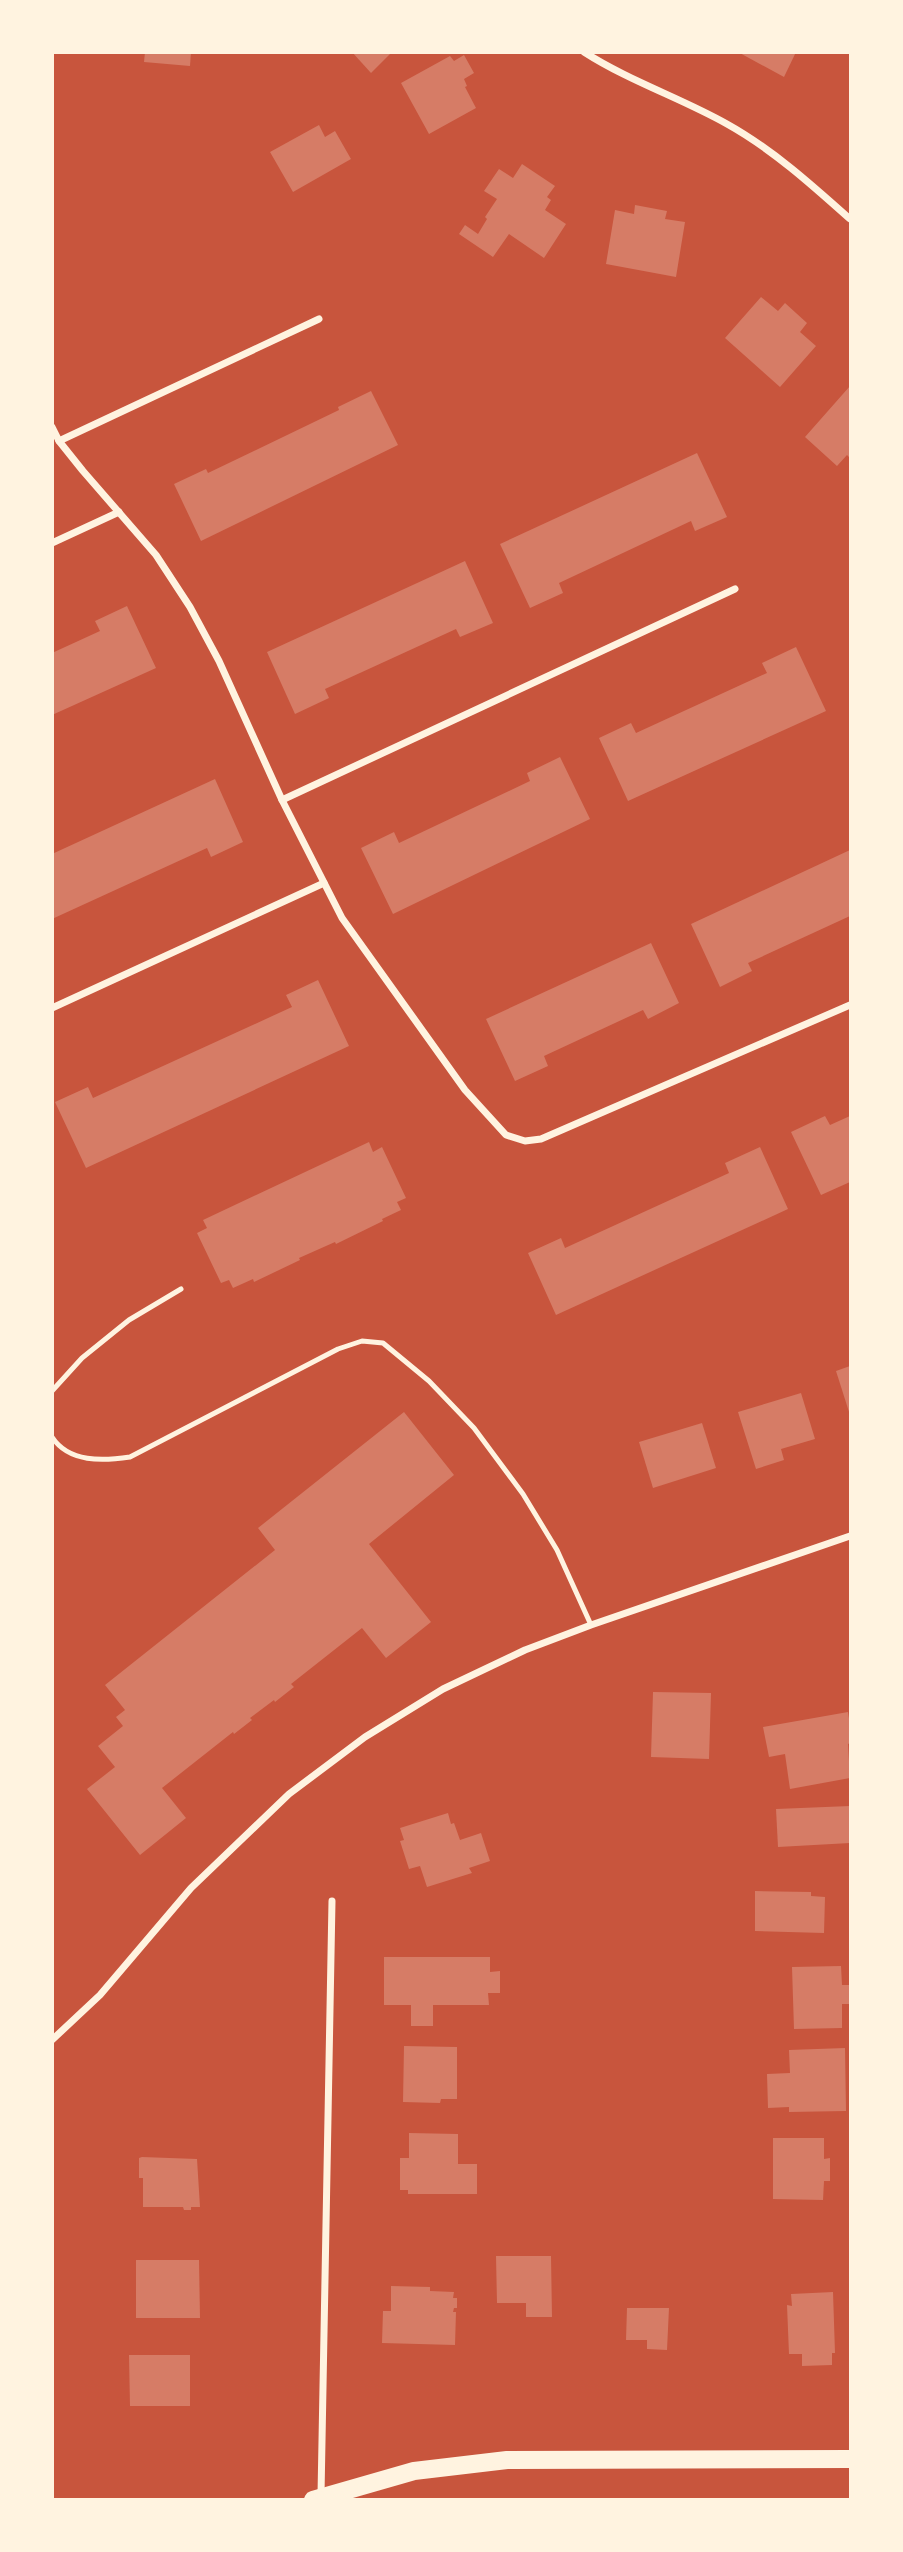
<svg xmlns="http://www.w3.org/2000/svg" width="903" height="2552" font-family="'Nunito Sans',sans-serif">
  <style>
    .building { fill: #d67c66 }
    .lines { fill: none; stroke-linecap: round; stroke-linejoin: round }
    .service { stroke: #fff3e0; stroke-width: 5 }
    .minor { stroke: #fff3e0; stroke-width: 7 }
    .primary { stroke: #fff3e0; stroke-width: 18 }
  </style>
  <rect width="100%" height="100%" fill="#c8553d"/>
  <g class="building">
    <path d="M145 52H191L190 66 144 62Z"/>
    <path d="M352 52H392L371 73Z"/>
    <path d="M738 52H796L784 77Z"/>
    <path d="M464 55 474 73 464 79 467 86 465 87 476 108 429 134 401 83 450 56 454 61Z"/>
    <path d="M319 125 325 137 335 131 351 159 293 192 270 152Z"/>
    <path d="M522 164 555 186 547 197 551 200 545 210 566 224 544 258 509 234 493 257 459 234 465 225 478 234 487 219 485 217 497 199 484 191 499 169 513 178Z"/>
    <path d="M635 205 667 211 665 219 685 222 676 277 606 264 615 210 634 214Z"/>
    <path d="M761 297 778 311 785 303 807 323 800 332 816 346 780 387 725 338Z"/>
    <path d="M850 386V458L847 455 837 466 805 437Z"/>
    <path d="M371 391 398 445 201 541 174 484 206 469 208 473 339 410 338 407Z"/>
    <path d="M697 453 727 517 695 531 691 521 559 583 563 593 530 608 500 544Z"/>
    <path d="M465 561 493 623 460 637 456 629 325 689 329 698 295 714 267 652Z"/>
    <path d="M127 606 156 668 52 715V653L100 631 95 621Z"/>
    <path d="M796 647 826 711 628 801 599 738 631 723 636 733 767 673 762 663Z"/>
    <path d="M560 757 590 819 393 914 361 848 394 832 399 843 530 781 527 773Z"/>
    <path d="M215 779 243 842 211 857 207 848 52 919V854Z"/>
    <path d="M850 850V916L748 963 752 971 720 987 691 924Z"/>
    <path d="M651 943 679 1003 648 1019 643 1010 544 1056 548 1066 515 1081 486 1019Z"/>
    <path d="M318 980 349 1046 86 1168 55 1102 88 1087 93 1098 292 1007 286 995Z"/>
    <path d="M825 1116 830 1125 850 1116V1182L821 1195 791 1132Z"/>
    <path d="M369 1142 373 1152 382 1147 406 1198 397 1202 401 1210 382 1219 383 1221 336 1244 335 1242 299 1258 300 1260 254 1282 253 1279 233 1288 229 1280 221 1283 197 1233 207 1228 203 1220Z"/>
    <path d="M760 1147 788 1209 556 1315 528 1253 561 1238 565 1248 729 1173 725 1163Z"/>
    <path d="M850 1366V1415L836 1371Z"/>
    <path d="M801 1393 815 1439 781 1449 784 1460 756 1469 738 1412Z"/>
    <path d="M404 1412 454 1475 369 1544 431 1622 386 1658 362 1628 291 1684 294 1687 275 1702 274 1700 250 1718 252 1720 234 1734 233 1732 162 1788 186 1818 140 1855 87 1789 115 1767 98 1746 123 1726 116 1717 125 1710 105 1685 275 1550 258 1528Z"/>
    <path d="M702 1423 716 1468 653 1488 639 1442Z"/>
    <path d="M653 1692 711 1693 709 1759 651 1757Z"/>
    <path d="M848 1712 850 1725V1743L848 1744 850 1778 790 1789 785 1754 769 1757 763 1727Z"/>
    <path d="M850 1806V1843L778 1847 776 1809Z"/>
    <path d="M448 1813 451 1824 454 1823 460 1840 481 1833 490 1861 469 1868 472 1873 427 1887 420 1866 409 1869 400 1841 404 1840 400 1828Z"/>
    <path d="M755 1891 811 1892V1896L825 1897 824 1933 755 1931Z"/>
    <path d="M384 1957H490V1972L500 1971V1993H488L489 2005H433V2026H411V2005H384Z"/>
    <path d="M841 1966 842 1985H850V2004H842V2028L794 2029 792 1967Z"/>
    <path d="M404 2046 457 2047V2099H441L440 2103 403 2102Z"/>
    <path d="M845 2048 846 2111 789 2112V2107L768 2108 767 2074 790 2073 789 2050Z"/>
    <path d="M409 2133 458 2134V2164H477V2194H408V2190H400V2158H409Z"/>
    <path d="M773 2138H824V2159L830 2158V2181H824L823 2200 773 2199Z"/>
    <path d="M142 2157 197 2159 200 2207H191V2210H184L183 2207H143V2178H139V2158Z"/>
    <path d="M496 2256H551L552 2317H526V2303H497Z"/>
    <path d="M136 2260H199L200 2318H136Z"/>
    <path d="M391 2286 430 2287V2291L454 2292 453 2298H457V2308H454L453 2312H456L455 2345 382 2343 383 2311H391Z"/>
    <path d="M833 2292 835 2353H832V2365L802 2366V2354H789L787 2305 792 2306 791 2294Z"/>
    <path d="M627 2308H669L667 2350 647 2349V2340H626Z"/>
    <path d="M129 2355H190V2406H130Z"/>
  </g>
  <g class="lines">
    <g class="service">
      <path d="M52 1391 82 1358 129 1320 181 1289"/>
      <path d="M52 1437C69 1463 103 1461 130 1457L338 1349 362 1341 383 1343 429 1381 474 1428 523 1494 557 1550 591 1625"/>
    </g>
    <g class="minor">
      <path d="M584 52C629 81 681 98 727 124 772 149 812 185 850 219"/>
      <path d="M52 427 59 441 83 471 156 555 190 607 219 661 282 800 342 918 465 1090 506 1135 525 1141 541 1139 850 1005"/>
      <path d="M59 441 319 319"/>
      <path d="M52 543 119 512"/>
      <path d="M282 800 735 589"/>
      <path d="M52 1008 324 883"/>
      <path d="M52 2040 100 1995 191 1888 289 1794 365 1737 443 1689 525 1650 591 1625 850 1536"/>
      <path d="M321 2495 332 1901"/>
    </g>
    <path class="primary" d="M313 2500 414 2471 507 2460 850 2459"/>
  </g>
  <rect width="903" height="2552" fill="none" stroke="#fff3e0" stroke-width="108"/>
</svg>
